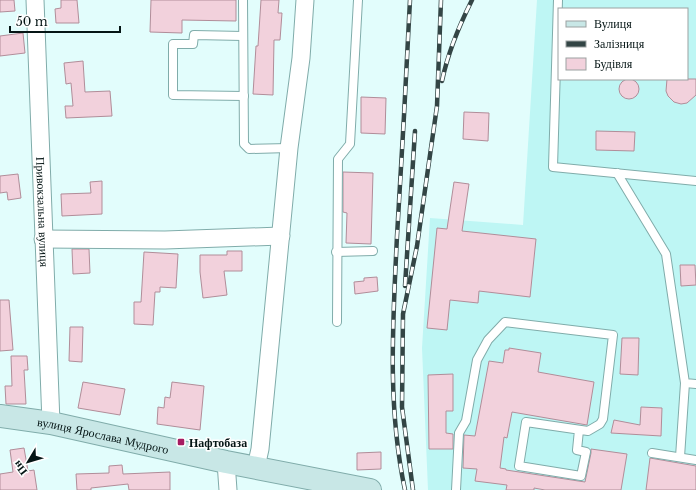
<svg xmlns="http://www.w3.org/2000/svg" width="696" height="490" font-family="'Libre Baskerville',serif">
  <style>
    .built { fill: #bef6f4; fill-rule: evenodd }
    .building { fill: #f2d1dc; stroke: #b18d99 }
    .lines { fill: none; stroke-linecap: round; stroke-linejoin: round }
    .service-casing { stroke: #80acaa; stroke-width: 10 }
    .minor-casing { stroke: #80acaa; stroke-width: 19 }
    .secondary-casing { stroke: #80acaa; stroke-width: 24 }
    .service { stroke: #fff; stroke-width: 8 }
    .minor { stroke: #fff; stroke-width: 17 }
    .secondary { stroke: #c8e7e6; stroke-width: 22 }
    .rail-casing { stroke: #334545; stroke-width: 4.5 }
    .rail { stroke: #fff; stroke-width: 3; stroke-dasharray: 9; stroke-linecap: butt }
    .poi-dot { fill: #a61b61; stroke: #fff; stroke-width: 1.5 }
    .labels { text-anchor: middle; dominant-baseline: central; stroke-width: 3; stroke-linejoin: round; paint-order: stroke }
    .street-label { font-size: 12px; fill: #051515; stroke: #fff }
    .poi-label { font-size: 12px; font-weight: bold; fill: #051515; stroke: #fff; text-anchor: start }
  </style>
  <rect width="100%" height="100%" fill="#e2fdfc"/>
  <path class="built" d="M537 0H696V490H428L422 348 430 218 523 225ZM559 9H687V79H559Z"/>
  <g class="building">
    <path d="M0 0H14L15 11 0 12Z"/>
    <path d="M61 0H77L79 23H56L55 9 61 8Z"/>
    <path d="M151 0H236V21L182 20V33L150 32Z"/>
    <path d="M261 0H279L278 13H282L280 40H274L273 95 253 94 256 46H258Z"/>
    <path d="M23 33 25 53 0 56V36Z"/>
    <path d="M83 61 85 92 110 91 112 116 66 118 65 106H73L71 83 66 84 64 63Z"/>
    <circle cx="629" cy="89" r="10"/>
    <path d="M667 79H696V95L687 103 681 104 674 102 668 96 666 91Z"/>
    <path d="M361 97 386 98 385 134 361 133Z"/>
    <path d="M464 112 489 113 488 141 463 139Z"/>
    <path d="M596 131 635 132 634 151 596 150Z"/>
    <path d="M343 172 373 173 371 244 346 243 347 213 343 212Z"/>
    <path d="M18 174 21 198 8 200 7 192 0 193V176Z"/>
    <path d="M102 181V214L62 216 61 194 91 193 90 182Z"/>
    <path d="M454 182 469 184 462 231 536 239 530 297 479 291 478 303 450 300 447 330 427 328 437 228 447 229Z"/>
    <path d="M72 249H89L90 273 73 274Z"/>
    <path d="M227 251H242V271H224L227 295 203 298 200 272V255H227Z"/>
    <path d="M144 252 178 254 176 288 160 287V292H155L153 325 134 324V302H141Z"/>
    <path d="M680 265H695L696 285 681 286Z"/>
    <path d="M377 277 378 291 355 294 354 282 364 281V278Z"/>
    <path d="M0 300H9L13 350 0 351Z"/>
    <path d="M70 327H83L82 362 69 361Z"/>
    <path d="M622 338H639L638 375 620 374Z"/>
    <path d="M509 348 541 353 538 372 594 382 587 425 512 412 507 438 504 437 500 468 506 469V470L585 482 591 453V449L627 454 621 490H545L534 488V490H506L507 485 475 481 477 469 463 468 464 435 475 436 489 361 503 363 505 350H509Z"/>
    <path d="M11 356H27L28 370H24L26 404H6L5 386H12Z"/>
    <path d="M453 374V411H446V433L453 434V449H429L428 375Z"/>
    <path d="M83 382 125 389 120 415 78 408Z"/>
    <path d="M172 382 204 386 200 430 157 424 158 407 164 408 165 397 170 398Z"/>
    <path d="M641 407 662 408 661 436 611 433 614 420 640 425Z"/>
    <path d="M24 448 28 471 34 470 37 490H0V474L13 472 10 450Z"/>
    <path d="M381 452V469L357 470V453Z"/>
    <path d="M650 458 696 466V490H646Z"/>
    <path d="M122 465 123 474 170 472V490H129L128 484 91 488V490H77L76 474 109 473V466Z"/>
  </g>
  <g class="lines">
    <defs>
      <g id="service">
        <path d="M243 0 244 144 249 149 289 148"/>
        <path d="M558 0 553 167 696 181"/>
        <path d="M243 36 194 35 193 44H173V95L244 96"/>
        <path d="M617 173 666 254 685 383 696 384"/>
        <path d="M336 252 373 251"/>
        <path d="M337 322 338 159 350 144 358 0"/>
        <path d="M652 453 696 460"/>
        <path d="M680 457 685 383"/>
        <path d="M456 490 459 433 466 421 477 360 488 340 505 322 613 335 603 419 600 424 588 431 526 422 519 466 581 476 586 452 577 450 579 430"/>
      </g>
      <g id="minor">
        <path id="s1" d="M35 0 51 423"/>
        <path d="M43 239 165 240 281 236"/>
        <path d="M226 462 228 490"/>
        <path d="M256 467 260 449 289 148 301 58 305 0"/>
      </g>
      <g id="secondary">
        <path id="s2" d="M0 416 51 423 226 462 370 490"/>
      </g>
    </defs>
    <use href="#service" class="service-casing"/>
    <use href="#minor" class="minor-casing"/>
    <use href="#secondary" class="secondary-casing"/>
    <use href="#service" class="service"/>
    <use href="#minor" class="minor"/>
    <use href="#secondary" class="secondary"/>
    <defs>
      <g id="rail">
        <path d="M442 81C448 52 459 26 472 0"/>
        <path d="M405 286 415 131"/>
        <path d="M405 490C387 406 393 321 397 236 402 157 406 79 410 0"/>
        <path d="M413 490 402 407 403 314 417 246 437 106 441 0"/>
      </g>
    </defs>
    <use href="#rail" class="rail-casing"/>
    <use href="#rail" class="rail"/>
  </g>
  <rect class="poi-dot" x="177" y="438" width="8" height="8" rx="2"/>
  <g class="labels">
    <g class="street-label">
      <text stroke="none"><textPath href="#s1" startOffset="212">Привокзальна вулиця</textPath></text>
      <text stroke="none"><textPath href="#s2" startOffset="105">вулиця Ярослава Мудрого</textPath></text>
    </g>
    <g class="poi-label">
      <text x="189" y="442">Нафтобаза</text>
    </g>
  </g>
  <rect x="558" y="8" width="130" height="72" fill="#ffffff" stroke="#9ba1a1"/>
  <rect x="566" y="21" width="20" height="6" fill="#c8e7e6" stroke="#9ba1a1"/>
  <text x="594" y="28" font-size="12" fill="#051515">Вулиця</text>
  <rect x="566" y="41" width="20" height="6" fill="#334545" stroke="#9ba1a1"/>
  <text x="594" y="48" font-size="12" fill="#051515">Залізниця</text>
  <rect x="566" y="58" width="20" height="12" fill="#f2d1dc" stroke="#9ba1a1"/>
  <text x="594" y="68" font-size="12" fill="#051515">Будівля</text>
  <g transform="translate(28 462) rotate(232)" stroke="#ffffff" stroke-width="3" paint-order="stroke">
  <path d="M0-3L7 15L0 10L-7 15Z" fill="#051515"/>
  <text y="-6" font-size="11" font-weight="bold" text-anchor="middle" fill="#051515">Пн</text>
  </g>
  <path d="M10 26v6h110v-6" fill="none" stroke="#051515" stroke-width="2"/>
  <text x="16" y="26" font-size="12" fill="#051515" stroke="#ffffff" stroke-width="3" paint-order="stroke">50 m</text>
</svg>
